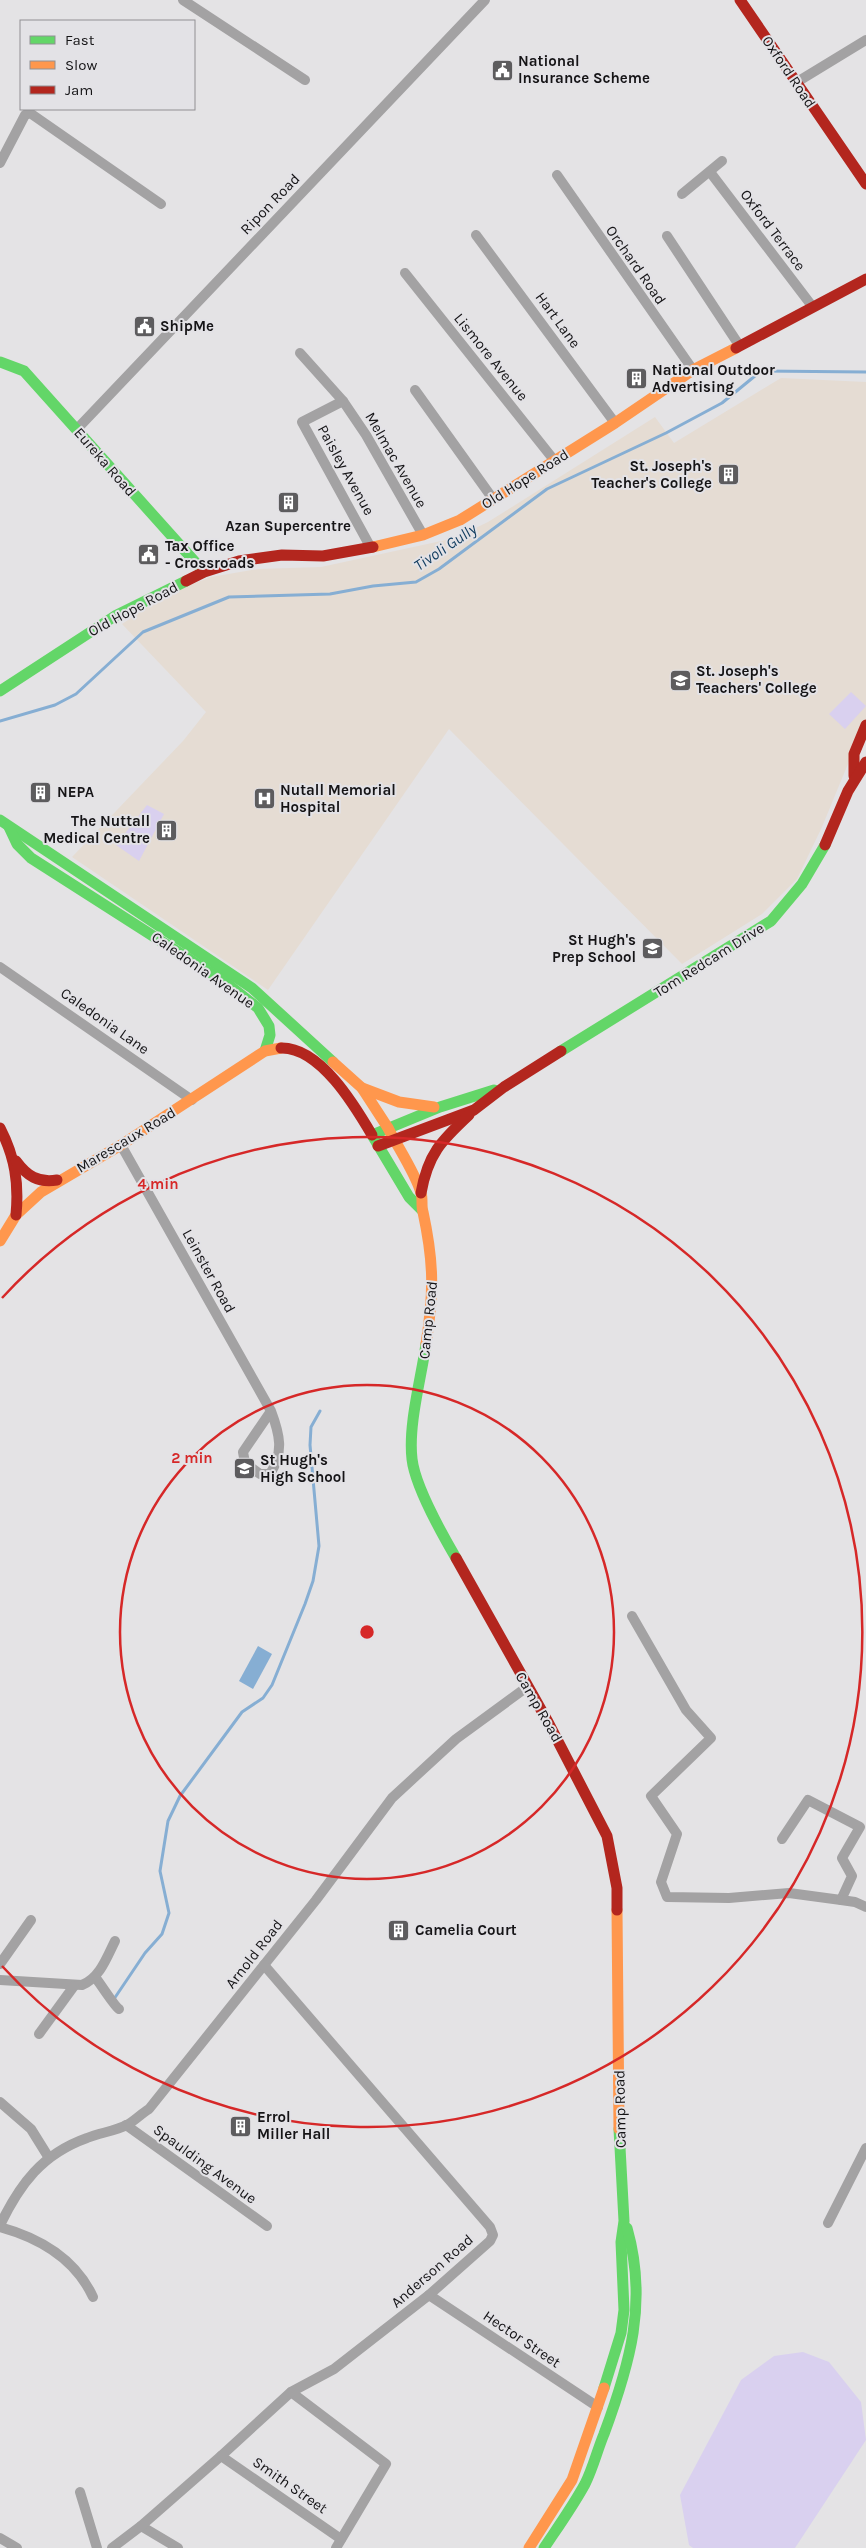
<svg xmlns="http://www.w3.org/2000/svg" width="866" height="2548" font-family="Karla,sans-serif">
  <style>
    .education { fill: #e5dcd3 }
    .green { fill: #d9d0ef }
    .water { fill: #86aed3 }
    .lines { fill: none; stroke-linecap: round; stroke-linejoin: round }
    .stream { stroke: #86aed3; stroke-width: 3 }
    .street { stroke: #a3a2a3; stroke-width: 10 }
    .fast { stroke: #63d668; stroke-width: 11 }
    .slow { stroke: #ff974d; stroke-width: 11 }
    .jam { stroke: #b3261e; stroke-width: 11 }
    .ring { fill: none; stroke: #d62828; stroke-width: 2.5 }
    .labels { text-anchor: middle; dominant-baseline: central; stroke-width: 4; stroke-linejoin: round; paint-order: stroke }
    .poi-label { font-size: 15px; font-weight: bold; fill: #151416; stroke: #e3e2e6; text-anchor: start }
    .street-label { font-size: 15px; fill: #151416; stroke: #e3e2e6 }
    .water-label { font-size: 16px; font-style: italic; fill: #0f3b5e; stroke: #e3e2e6 }
    .centre { fill: #d62828; stroke: #e3e2e6; stroke-width: 2.5 }
    .ring-label { font-size: 15px; text-anchor: middle; font-weight: bold; fill: #d62828; stroke: #e3e2e6; stroke-width: 4; stroke-linejoin: round; paint-order: stroke }
  </style>
  <rect width="100%" height="100%" fill="#e4e3e5"/>
  <path class="education" d="M781 378 866 382V720L822 827 797 879 762 914 682 964 449 729 268 990 72 857 183 741 206 712 122 624 167 594 211 577 258 569 321 567 455 538 488 522 655 417 674 443Z"/>
  <g class="green">
    <path d="M851 692 866 706 845 729 829 714Z"/>
    <path d="M147 805 164 814 139 861 116 845Z"/>
    <path d="M803 2352 829 2362 861 2402 866 2440 795 2548H693L689 2545 680 2495 741 2380 774 2356Z"/>
  </g>
  <path class="water" d="M258 1646 272 1654 253 1689 239 1681Z"/>
  <g class="lines">
    <g class="stream">
      <path d="M0 721 55 705 76 694 143 632 229 597 330 594 373 586 416 582 439 569 547 489 666 433 722 403 761 371 866 372"/>
      <path d="M114 1999 145 1953 162 1934 169 1913 160 1871 168 1821 180 1796 242 1712 263 1698 272 1685 305 1604 313 1581 319 1546 310 1445 311 1427 320 1411"/>
    </g>
    <g class="street">
      <path d="M183 0 305 80"/>
      <path d="M797 82 866 40"/>
      <path d="M0 163 25 115 30 113 161 204"/>
      <path d="M710 172 812 306"/>
      <path d="M557 175 693 370"/>
      <path d="M682 194 722 161"/>
      <path d="M476 235 615 423"/>
      <path d="M667 236 739 345"/>
      <path d="M405 273 554 460"/>
      <path d="M300 353 343 401 366 435 423 535"/>
      <path d="M415 390 493 499"/>
      <path d="M343 401 302 422 371 548"/>
      <path d="M77 429 485 0"/>
      <path d="M0 967 192 1100"/>
      <path d="M121 1145 271 1411C280 1435 284 1452 270 1474H260L245 1463 243 1452 271 1411"/>
      <path d="M632 1616 686 1710 711 1738 651 1796 677 1834 661 1882 667 1897 729 1898 789 1893 841 1900 852 1876 842 1858 860 1827 808 1800 782 1839"/>
      <path d="M841 1900 855 1902 866 1907"/>
      <path d="M0 1964 31 1920"/>
      <path d="M95 1977C100 1983 115 2007 119 2009"/>
      <path d="M0 1980 82 1985C100 1978 107 1957 115 1941"/>
      <path d="M39 2034 74 1986"/>
      <path d="M0 2102 31 2129 49 2158"/>
      <path d="M126 2125 267 2226"/>
      <path d="M828 2223 866 2148"/>
      <path d="M0 2225C20 2184 42 2154 87 2138 99 2133 115 2131 127 2125 134 2121 141 2114 149 2109L316 1900 392 1798 456 1739 527 1687"/>
      <path d="M0 2227C40 2238 75 2258 93 2297"/>
      <path d="M429 2295 598 2407"/>
      <path d="M291 2392 386 2464 336 2548"/>
      <path d="M221 2456 341 2539"/>
      <path d="M80 2492 97 2548"/>
      <path d="M141 2526 178 2548"/>
      <path d="M0 2538 17 2548"/>
      <path d="M112 2548 141 2526 221 2456 291 2392 334 2369 429 2295 490 2241 493 2235 490 2227 264 1965"/>
    </g>
    <g class="fast">
      <path d="M0 362 24 371 204 572"/>
      <path d="M0 691 115 616 186 581"/>
      <path d="M0 820 252 988 333 1062"/>
      <path d="M9 827 17 844 31 858 225 982 258 1008 269 1026 270 1035 265 1051"/>
      <path d="M561 1051 771 921 802 884 825 845"/>
      <path d="M422 1210 409 1197 372 1135 440 1107 494 1090"/>
      <path d="M426 1344C421 1379 408 1425 412 1459 415 1486 442 1534 456 1558"/>
      <path d="M604 2388 621 2333 624 2310 621 2242 624 2221 619 2129"/>
      <path d="M544 2548C558 2527 573 2506 585 2484 593 2468 597 2451 604 2434 630 2364 648 2302 627 2228"/>
    </g>
    <g class="slow">
      <path d="M373 547 423 535 460 520 615 423 693 370 736 348"/>
      <path d="M333 1062 362 1088 388 1128"/>
      <path d="M362 1088 399 1102 434 1107"/>
      <path d="M388 1128C397 1146 416 1174 421 1193 423 1199 421 1206 423 1212 434 1263 434 1292 426 1344"/>
      <path d="M0 1241 16 1215 41 1192 121 1145 265 1051 281 1048"/>
      <path d="M617 1910 619 2129"/>
      <path d="M529 2548 572 2480 604 2388"/>
    </g>
    <g class="jam">
      <path d="M740 0 866 184"/>
      <path d="M736 348 866 279"/>
      <path d="M186 581 204 572 239 561 282 555 323 556 373 547"/>
      <path d="M854 776V754L866 725"/>
      <path d="M825 845 848 791 866 762"/>
      <path d="M281 1048C320 1047 355 1106 372 1135"/>
      <path d="M0 1128C15 1157 19 1183 16 1215"/>
      <path d="M378 1146 474 1110 504 1087 561 1051"/>
      <path d="M16 1161C27 1176 38 1183 57 1180"/>
      <path d="M421 1193C428 1154 441 1141 469 1115"/>
      <path d="M456 1558 548 1722 607 1836 617 1888V1910"/>
    </g>
  </g>
  <g class="ring">
    <circle cx="367" cy="1632" r="247"/>
    <path d="M2 1298A495 495 0 1 1 2 1966"/>
  </g>
  <defs>
    <symbol id="civic-square" viewBox="-11 -11 22 22"><rect x="-9" y="-9" width="18" height="18" rx="4" fill="#5d5c5e" stroke="#e3e2e6"/><path d="M-.6-6.5H3V-4.5H.6V-3L4-1V1h2V6H-6V1h2V-1L-.6-3ZM-1.2 2.5V6h2.4V2.5Z" fill="#fff"/></symbol>
    <symbol id="building-square" viewBox="-11 -11 22 22"><rect x="-9" y="-9" width="18" height="18" rx="4" fill="#5d5c5e" stroke="#e3e2e6"/><path d="M-4-6H4V6H1V3H-1V6H-4ZM-2.5-4.3h1.7v1.8h-1.7ZM.8-4.3h1.7v1.8H.8ZM-2.5-1h1.7V.8h-1.7ZM.8-1h1.7V.8H.8Z" fill="#fff"/></symbol>
    <symbol id="school-square" viewBox="-11 -11 22 22"><rect x="-9" y="-9" width="18" height="18" rx="4" fill="#5d5c5e" stroke="#e3e2e6"/><path d="M0-5L7-2L0 1L-7-2ZM-4 1L0 2.5L4 1V4Q0 6-4 4Z" fill="#fff"/></symbol>
    <symbol id="hospital-square" viewBox="-11 -11 22 22"><rect x="-9" y="-9" width="18" height="18" rx="4" fill="#5d5c5e" stroke="#e3e2e6"/><path d="M-5-5h3v3.5h4V-5h3V5h-3V1.5h-4V5h-3Z" fill="#fff"/></symbol>
  </defs>
  <g fill-rule="evenodd">
    <use href="#civic-square" x="490" y="58" width="25" height="25"/>
    <use href="#civic-square" x="132" y="314" width="25" height="25"/>
    <use href="#building-square" x="624" y="366" width="25" height="25"/>
    <use href="#building-square" x="716" y="462" width="25" height="25"/>
    <use href="#building-square" x="276" y="490" width="25" height="25"/>
    <use href="#civic-square" x="136" y="542" width="25" height="25"/>
    <use href="#school-square" x="668" y="668" width="25" height="25"/>
    <use href="#building-square" x="28" y="780" width="25" height="25"/>
    <use href="#hospital-square" x="252" y="786" width="25" height="25"/>
    <use href="#building-square" x="154" y="818" width="25" height="25"/>
    <use href="#school-square" x="640" y="936" width="25" height="25"/>
    <use href="#school-square" x="232" y="1456" width="25" height="25"/>
    <use href="#building-square" x="386" y="1918" width="25" height="25"/>
    <use href="#building-square" x="228" y="2114" width="25" height="25"/>
  </g>
  <g class="labels">
    <g class="poi-label">
      <text x="518" y="61">National<tspan x="518" dy="17">Insurance Scheme</tspan></text>
      <text x="160" y="326">ShipMe</text>
      <text x="652" y="370">National Outdoor<tspan x="652" dy="17">Advertising</tspan></text>
      <text x="712" y="466" text-anchor="end">St. Joseph's<tspan x="712" dy="17">Teacher's College</tspan></text>
      <text x="288" y="526" text-anchor="middle">Azan Supercentre</text>
      <text x="165" y="546">Tax Office<tspan x="165" dy="17">- Crossroads</tspan></text>
      <text x="696" y="671">St. Joseph's<tspan x="696" dy="17">Teachers' College</tspan></text>
      <text x="280" y="790">Nutall Memorial<tspan x="280" dy="17">Hospital</tspan></text>
      <text x="57" y="792">NEPA</text>
      <text x="150" y="821" text-anchor="end">The Nuttall<tspan x="150" dy="17">Medical Centre</tspan></text>
      <text x="636" y="940" text-anchor="end">St Hugh's<tspan x="636" dy="17">Prep School</tspan></text>
      <text x="260" y="1460">St Hugh's<tspan x="260" dy="17">High School</tspan></text>
      <text x="415" y="1930">Camelia Court</text>
      <text x="257" y="2117">Errol<tspan x="257" dy="17">Miller Hall</tspan></text>
    </g>
    <g class="street-label">
      <text transform="translate(789 72) rotate(56)">Oxford Road</text>
      <text transform="translate(270 204) rotate(-46)">Ripon Road</text>
      <text transform="translate(773 230) rotate(53)">Oxford Terrace</text>
      <text transform="translate(636 265) rotate(55)">Orchard Road</text>
      <text transform="translate(558 320) rotate(54)">Hart Lane</text>
      <text transform="translate(491 357) rotate(51)">Lismore Avenue</text>
      <text transform="translate(396 460) rotate(60)">Melmac Avenue</text>
      <text transform="translate(105 462) rotate(49)">Eureka Road</text>
      <text transform="translate(346 470) rotate(61)">Paisley Avenue</text>
      <text transform="translate(525 479) rotate(-32)">Old Hope Road</text>
      <text transform="translate(133 609) rotate(-28)">Old Hope Road</text>
      <text transform="translate(709 960) rotate(-32)">Tom Redcam Drive</text>
      <text transform="translate(203 970) rotate(35)">Caledonia Avenue</text>
      <text transform="translate(105 1021) rotate(35)">Caledonia Lane</text>
      <text transform="translate(126 1140) rotate(-31)">Marescaux Road</text>
      <text transform="translate(209 1271) rotate(61)">Leinster Road</text>
      <text transform="translate(428 1320) rotate(-84)">Camp Road</text>
      <text transform="translate(539 1707) rotate(60)">Camp Road</text>
      <text transform="translate(254 1954) rotate(-52)">Arnold Road</text>
      <text transform="translate(620 2109) rotate(-91)">Camp Road</text>
      <text transform="translate(205 2164) rotate(36)">Spaulding Avenue</text>
      <text transform="translate(432 2271) rotate(-41)">Anderson Road</text>
      <text transform="translate(522 2339) rotate(34)">Hector Street</text>
      <text transform="translate(290 2485) rotate(35)">Smith Street</text>
    </g>
    <g class="water-label">
      <text transform="translate(445 547) rotate(-34)">Tivoli Gully</text>
    </g>
  </g>
  <circle cx="367" cy="1632" r="8" class="centre"/>
  <g class="ring-label">
    <text x="158" y="1189">4 min</text>
    <text x="192" y="1463">2 min</text>
  </g>
  <rect x="20" y="20" width="175" height="90" fill="#e3e2e6" stroke="#919093"/>
  <rect x="30" y="36" width="25" height="8" fill="#63d668" stroke="#919093"/>
  <text x="65" y="45" font-size="15" fill="#151416">Fast</text>
  <rect x="30" y="61" width="25" height="8" fill="#ff974d" stroke="#919093"/>
  <text x="65" y="70" font-size="15" fill="#151416">Slow</text>
  <rect x="30" y="86" width="25" height="8" fill="#b3261e" stroke="#919093"/>
  <text x="65" y="95" font-size="15" fill="#151416">Jam</text>
</svg>
